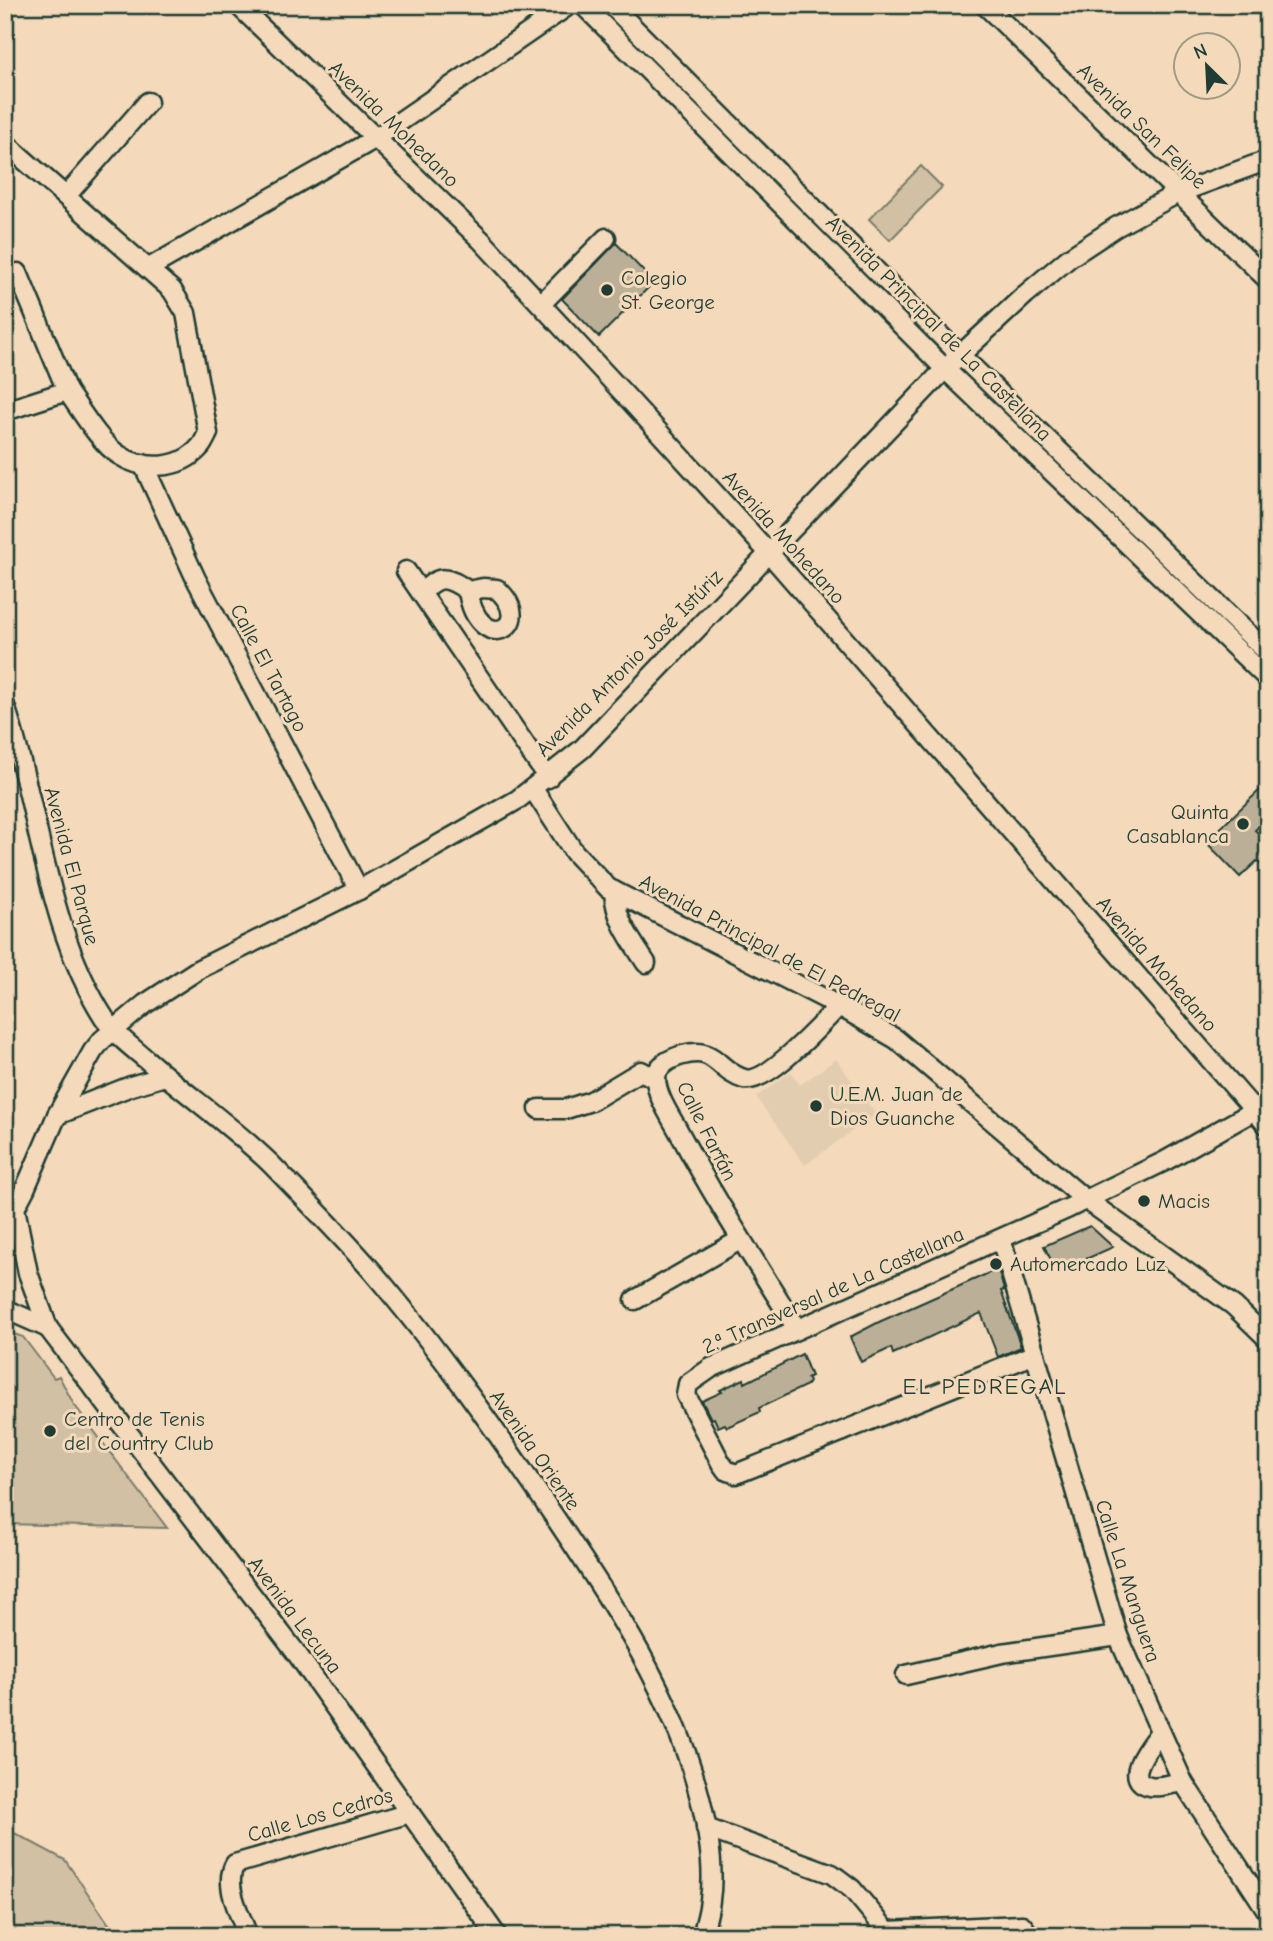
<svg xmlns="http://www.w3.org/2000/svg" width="1273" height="1941" font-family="'Comic Neue',sans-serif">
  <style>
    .built { fill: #e3cdb0 }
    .green { fill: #d2c0a4; stroke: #787e6c; stroke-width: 2 }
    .building { fill: #bbb097; stroke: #1f3d34; stroke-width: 2 }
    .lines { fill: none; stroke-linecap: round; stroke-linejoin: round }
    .minor-casing { stroke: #1f3d34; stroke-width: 23 }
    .minor { stroke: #f4d9ba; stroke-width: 18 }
    .poi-dot { fill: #1f3d34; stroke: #f4d9ba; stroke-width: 2.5 }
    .labels { text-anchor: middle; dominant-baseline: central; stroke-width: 6; stroke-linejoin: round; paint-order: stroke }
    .street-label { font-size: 21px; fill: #1f3d34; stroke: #f4d9ba }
    .poi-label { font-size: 21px; fill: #1f3d34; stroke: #f4d9ba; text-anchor: start }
    .neighbourhood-label { font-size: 23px; letter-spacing: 2px; fill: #1f3d34; stroke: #f4d9ba }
  </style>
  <rect width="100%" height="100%" fill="#f4d9ba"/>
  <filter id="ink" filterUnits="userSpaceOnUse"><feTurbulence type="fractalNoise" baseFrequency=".0143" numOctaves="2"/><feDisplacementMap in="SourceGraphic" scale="14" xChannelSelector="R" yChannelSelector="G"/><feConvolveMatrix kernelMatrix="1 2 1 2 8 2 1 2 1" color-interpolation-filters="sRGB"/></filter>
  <g filter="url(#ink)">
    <path class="built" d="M836 1059 876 1114 805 1165 756 1097 791 1072 800 1085Z"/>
    <g class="green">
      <path d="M921 166 942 187 890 240 869 219Z"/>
      <path d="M5 1331 23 1337 54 1378 59 1376 73 1403 167 1528 5 1524Z"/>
      <path d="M5 1828 65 1860 117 1936H5Z"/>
    </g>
    <g class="building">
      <path d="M616 243 654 282 599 337 562 299Z"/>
      <path d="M1268 782V818L1255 830 1268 843V872L1257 861 1240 877 1206 842Z"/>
      <path d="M1090 1226 1113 1247 1057 1272 1044 1246Z"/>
      <path d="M998 1269 1004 1290 1001 1291 1021 1347 998 1357 981 1313 893 1354 891 1348 861 1362 850 1337 879 1322Z"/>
      <path d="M802 1354 811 1376 807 1378 809 1382 807 1385 759 1408 760 1412 727 1427 725 1424 718 1427 714 1418 711 1419 702 1401 722 1392 720 1390 744 1379 745 1383Z"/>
    </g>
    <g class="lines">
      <defs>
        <g id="minor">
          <path d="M238 5 481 240 625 395 769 553 1268 1126"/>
          <path d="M583 5 945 369 1268 679"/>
          <path d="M611 5 960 355 1268 653"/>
          <path d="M985 5 1268 280"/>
          <path d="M5 143 172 290 186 313 208 433C206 437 203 444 200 447 180 470 143 471 119 455 100 443 80 409 67 391L5 411"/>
          <path d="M66 196 148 102"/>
          <path d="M149 268 376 138 569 5"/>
          <path d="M18 273 67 391"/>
          <path d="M541 304 606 238"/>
          <path d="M143 464 196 579 359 890"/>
          <path d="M406 571 548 778"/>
          <path d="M422 594C438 573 448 577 468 591 478 657 539 627 497 589L483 588 468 591"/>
          <path d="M5 706C40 809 45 926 105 1019 116 1036 133 1048 147 1060 188 1096 232 1126 271 1164 305 1199 340 1234 372 1271 439 1349 498 1434 556 1519 614 1605 674 1696 700 1798 708 1830 715 1867 710 1900 709 1912 705 1924 702 1936"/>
          <path d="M533 789 574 852 608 888 839 1006 896 1039 1081 1196 1234 1306 1268 1339"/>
          <path d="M614 891C615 919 631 940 646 963"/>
          <path d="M539 1109H566L591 1101 641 1071 656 1079"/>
          <path d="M57 1115 131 1086 165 1076"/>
          <path d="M15 1208 28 1273 48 1328 297 1654 497 1936"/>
          <path d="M5 1220 15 1208 25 1189 57 1115 93 1051 102 1040 145 1004 199 969 359 890 517 800 582 749 945 369 1026 294 1069 258 1116 227 1178 193 1268 160"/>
          <path d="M1001 1239 1118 1636 1183 1782 1268 1912"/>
          <path d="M635 1300 740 1240"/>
          <path d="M5 1309 48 1328"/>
          <path d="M797 1329C757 1264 715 1200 679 1132 671 1117 656 1096 656 1078 656 1065 672 1058 683 1055 717 1046 717 1071 744 1079 767 1085 823 1022 839 1006"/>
          <path d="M1035 1354 736 1474 726 1470 721 1463 686 1395 688 1384 711 1368 1069 1208 1165 1161 1268 1103"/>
          <path d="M906 1675 1002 1653 1118 1636"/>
          <path d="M1160 1732C1151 1744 1120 1780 1150 1786 1160 1788 1173 1783 1183 1782"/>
          <path d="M706 1828 832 1874 852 1889 887 1931 886 1936"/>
          <path d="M887 1931 1022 1925 1030 1936"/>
          <path d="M248 1936C240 1914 223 1885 235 1864L410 1813"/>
        </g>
      </defs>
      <use href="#minor" class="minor-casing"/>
      <use href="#minor" class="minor"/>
    </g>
  </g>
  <g class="poi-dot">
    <circle cx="607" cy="290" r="7"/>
    <circle cx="1243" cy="824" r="7"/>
    <circle cx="816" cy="1106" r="7"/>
    <circle cx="1144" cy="1201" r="7"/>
    <circle cx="996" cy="1264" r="7"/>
    <circle cx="50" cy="1431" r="7"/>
  </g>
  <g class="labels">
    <g class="street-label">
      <text transform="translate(394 124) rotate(44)">Avenida Mohedano</text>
      <text transform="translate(1142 126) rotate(44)">Avenida San Felipe</text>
      <text transform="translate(939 328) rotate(45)">Avenida Principal de La Castellana</text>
      <text transform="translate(784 537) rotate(48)">Avenida Mohedano</text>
      <text transform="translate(629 663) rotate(-45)">Avenida Antonio José Istúriz</text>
      <text transform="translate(269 668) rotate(62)">Calle El Tartago</text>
      <text transform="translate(72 866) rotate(75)">Avenida El Parque</text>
      <text transform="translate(770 948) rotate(28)">Avenida Principal de El Pedregal</text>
      <text transform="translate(1157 964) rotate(49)">Avenida Mohedano</text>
      <text transform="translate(707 1131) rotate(63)">Calle Farfán</text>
      <text transform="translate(833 1290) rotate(-24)">2.ª Transversal de La Castellana</text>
      <text transform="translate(535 1450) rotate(55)">Avenida Oriente</text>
      <text transform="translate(1128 1581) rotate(72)">Calle La Manguera</text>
      <text transform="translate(295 1615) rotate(53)">Avenida Lecuna</text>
      <text transform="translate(320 1815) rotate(-16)">Calle Los Cedros</text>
    </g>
    <g class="poi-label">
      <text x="621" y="278">Colegio<tspan x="621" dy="24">St. George</tspan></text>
      <text x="1229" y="812" text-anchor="end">Quinta<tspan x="1229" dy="24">Casablanca</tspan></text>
      <text x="830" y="1094">U.E.M. Juan de<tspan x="830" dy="24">Dios Guanche</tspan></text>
      <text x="1158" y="1201">Macis</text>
      <text x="1010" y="1264">Automercado Luz</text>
      <text x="64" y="1419">Centro de Tenis<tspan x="64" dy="24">del Country Club</tspan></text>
    </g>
    <g class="neighbourhood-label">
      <text x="985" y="1386">EL PEDREGAL</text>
    </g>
  </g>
  <rect width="1273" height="1941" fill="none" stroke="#f4d9ba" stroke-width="28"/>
  <rect x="14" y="14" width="1245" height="1913" fill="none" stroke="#1f3d34" stroke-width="2.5" filter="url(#ink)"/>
  <g transform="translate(1207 66) rotate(336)"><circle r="33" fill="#f4d9ba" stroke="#9f9b84" stroke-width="2"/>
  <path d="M0-5L12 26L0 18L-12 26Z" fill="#1f3d34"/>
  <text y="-10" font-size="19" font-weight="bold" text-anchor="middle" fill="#1f3d34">N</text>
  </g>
</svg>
